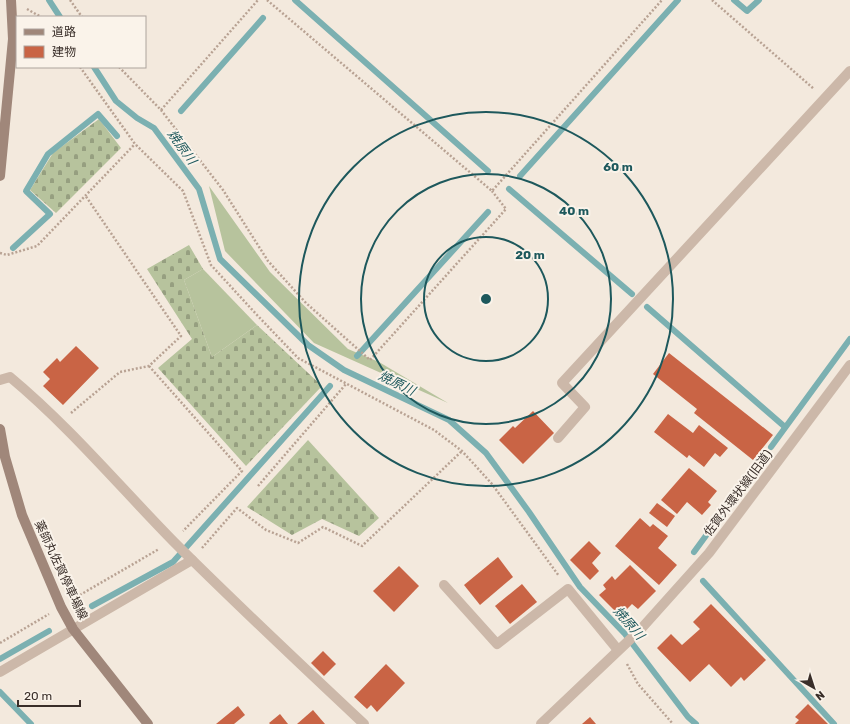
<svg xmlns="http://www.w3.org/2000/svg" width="850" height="724" font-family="Rubik,'Noto Sans JP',sans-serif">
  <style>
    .grass { fill: #b7c39d }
    .cemetery { fill: url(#cemetery-stones) }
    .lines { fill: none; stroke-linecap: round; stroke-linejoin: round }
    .stream { stroke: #7bb0b1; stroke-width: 6 }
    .building { fill: #c96445 }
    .path { stroke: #b8a293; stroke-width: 2.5; stroke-dasharray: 2 2; stroke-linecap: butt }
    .service { stroke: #ccb8a9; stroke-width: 10 }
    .minor { stroke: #ccb8a9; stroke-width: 10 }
    .secondary { stroke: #a0877a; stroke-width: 10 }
    .ring { fill: none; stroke: #1d585c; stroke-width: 2 }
    .labels { text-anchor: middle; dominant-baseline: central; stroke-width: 4; stroke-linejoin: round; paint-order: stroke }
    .street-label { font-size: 12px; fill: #392e29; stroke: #faf3ea }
    .water-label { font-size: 13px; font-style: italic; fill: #1d585c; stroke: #faf3ea }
    .centre { fill: #1d585c; stroke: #faf3ea; stroke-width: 2 }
    .ring-label { font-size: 12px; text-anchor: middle; font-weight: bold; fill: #1d585c; stroke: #faf3ea; stroke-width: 4; stroke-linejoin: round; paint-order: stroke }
  </style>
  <defs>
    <pattern id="cemetery-stones" width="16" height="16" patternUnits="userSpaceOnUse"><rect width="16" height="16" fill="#b7c39d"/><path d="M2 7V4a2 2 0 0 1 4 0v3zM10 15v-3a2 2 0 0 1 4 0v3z" fill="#969f80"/></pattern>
  </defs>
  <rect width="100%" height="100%" fill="#f3e9dd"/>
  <g class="grass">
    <path d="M209 186 270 272 348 349 379 362 448 403 314 343 225 251Z"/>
    <path d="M203 269 257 325 212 357 184 280Z"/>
  </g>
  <g class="cemetery">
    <path d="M99 119 121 148 56 213 30 190 53 153Z"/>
    <path d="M189 245 203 269 184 280 212 357 257 325 322 386 246 466 158 368 192 339 147 269Z"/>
    <path d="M308 440 379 518 359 536 322 519 292 535 247 507Z"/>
  </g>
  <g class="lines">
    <g class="stream">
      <path d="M49 0 60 17"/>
      <path d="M295 0 488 171"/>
      <path d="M734 0 747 11 759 0"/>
      <path d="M94 67 116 101 137 118 154 128 199 189 220 259 308 345 344 370 449 420 486 453 529 512 580 587 625 634 688 717 696 724"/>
      <path d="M181 111 263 18"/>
      <path d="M520 176 678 0"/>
      <path d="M509 189 632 294"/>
      <path d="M13 248 50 214 26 191 48 154 98 114 117 136"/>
      <path d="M647 307 785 427"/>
      <path d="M357 356 488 212"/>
      <path d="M771 447 850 339"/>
      <path d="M694 552 754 470"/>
      <path d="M703 581 834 724"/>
      <path d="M92 606 173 562 330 386"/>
      <path d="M0 659 49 631"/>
      <path d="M0 692 31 724"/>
    </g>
  </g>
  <g class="building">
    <path d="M76 346 99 368 63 405 43 386 50 379 43 372 57 358 60 362Z"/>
    <path d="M669 353 773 435 753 460 694 413 697 409 653 374Z"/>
    <path d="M533 411 554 433 523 464 499 440 513 426 515 428Z"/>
    <path d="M668 414 693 433 699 425 728 448 720 457 715 453 704 467 689 455 687 458 654 432Z"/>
    <path d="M689 468 717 491 708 502 711 505 702 515 687 502 677 514 661 500Z"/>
    <path d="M657 503 675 516 667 527 649 513Z"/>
    <path d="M640 518 650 527 653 524 668 536 658 548 677 565 659 585 615 546Z"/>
    <path d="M589 541 601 553 592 563 599 571 590 580 570 560Z"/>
    <path d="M498 557 513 577 480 605 464 585Z"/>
    <path d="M630 565 656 591 638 609 632 604 620 616 599 595 606 589 603 585 612 576 615 580Z"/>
    <path d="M399 566 419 586 394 612 373 591Z"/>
    <path d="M522 584 537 602 510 624 495 606Z"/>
    <path d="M711 604 766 660 744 681 741 677 731 687 709 664 690 682 657 648 671 634 682 645 700 629 693 622Z"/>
    <path d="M323 651 336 664 324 676 311 663Z"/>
    <path d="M386 664 405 683 377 712 371 705 367 709 354 697Z"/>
    <path d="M808 704 828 724H795L799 720 795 717Z"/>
    <path d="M238 706 245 715 234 724H216Z"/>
    <path d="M313 710 325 724H297Z"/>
    <path d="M280 714 288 724H270L269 723Z"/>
    <path d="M590 717 596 724H582Z"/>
  </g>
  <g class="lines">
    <g class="path">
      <path d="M70 0 82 17"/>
      <path d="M267 0 492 191 662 0"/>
      <path d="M712 0 814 89"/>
      <path d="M27 9 41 17"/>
      <path d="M80 67 135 144 183 191 211 265 257 315 298 358 434 430 462 451 492 484 559 576"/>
      <path d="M119 67 161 110 223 190 268 261 306 303 370 360 506 209 492 191"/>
      <path d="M161 110 258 0"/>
      <path d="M0 253 7 255 37 246 135 144"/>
      <path d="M149 366 242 471 183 531"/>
      <path d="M71 413 120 372 149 366 181 336 85 195"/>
      <path d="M258 486 346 384"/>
      <path d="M202 548 237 508 266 530 298 543 323 527 362 546 462 451"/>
      <path d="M73 599 159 549"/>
      <path d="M0 643 49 614"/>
      <path d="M627 664 638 684 673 724"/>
    </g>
    <path class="service" d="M444 585 497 644 568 589 618 650"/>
    <g class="minor">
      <path d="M0 380 10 377C70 427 120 487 174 542 236 604 300 664 364 724"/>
      <path d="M558 438 585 407 562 383 850 71"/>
      <path d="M0 672 192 560"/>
      <path d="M541 724 640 630 709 553 850 365"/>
    </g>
    <g class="secondary">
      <path d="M0 176 13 39 11 0"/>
      <path d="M0 429 5 457 22 515 61 607 73 629 148 724"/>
    </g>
  </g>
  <g class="ring">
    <circle cx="486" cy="299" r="62"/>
    <circle cx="486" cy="299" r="125"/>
    <circle cx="486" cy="299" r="187"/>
  </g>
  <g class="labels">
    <g class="street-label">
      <text transform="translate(738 493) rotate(-53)">佐賀外環状線(旧道)</text>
      <text transform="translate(61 570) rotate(65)">薬師丸佐賀停車場線</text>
    </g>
    <g class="water-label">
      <text transform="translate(182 147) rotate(54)">焼原川</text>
      <text transform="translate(397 383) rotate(26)">焼原川</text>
      <text transform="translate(629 623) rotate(49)">焼原川</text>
    </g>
  </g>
  <circle cx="486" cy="299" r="6" class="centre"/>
  <g class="ring-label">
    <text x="618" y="171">60 m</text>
    <text x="574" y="215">40 m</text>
    <text x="530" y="259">20 m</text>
  </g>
  <rect x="16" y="16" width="130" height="52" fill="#faf3ea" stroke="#ada49d"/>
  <rect x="24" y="29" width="20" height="6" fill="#a0877a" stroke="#ada49d"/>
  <text x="52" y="36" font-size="12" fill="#392e29">道路</text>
  <rect x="24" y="46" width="20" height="12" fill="#c96445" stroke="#ada49d"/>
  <text x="52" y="56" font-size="12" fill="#392e29">建物</text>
  <g transform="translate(814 688) rotate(141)" stroke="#faf3ea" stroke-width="3" paint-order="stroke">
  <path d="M0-3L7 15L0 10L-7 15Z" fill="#392e29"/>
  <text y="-6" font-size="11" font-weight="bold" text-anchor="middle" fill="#392e29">N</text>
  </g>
  <path d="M18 700v6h62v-6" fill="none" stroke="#392e29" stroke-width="2"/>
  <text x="24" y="700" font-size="12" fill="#392e29" stroke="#faf3ea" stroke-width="3" paint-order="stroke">20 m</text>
</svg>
